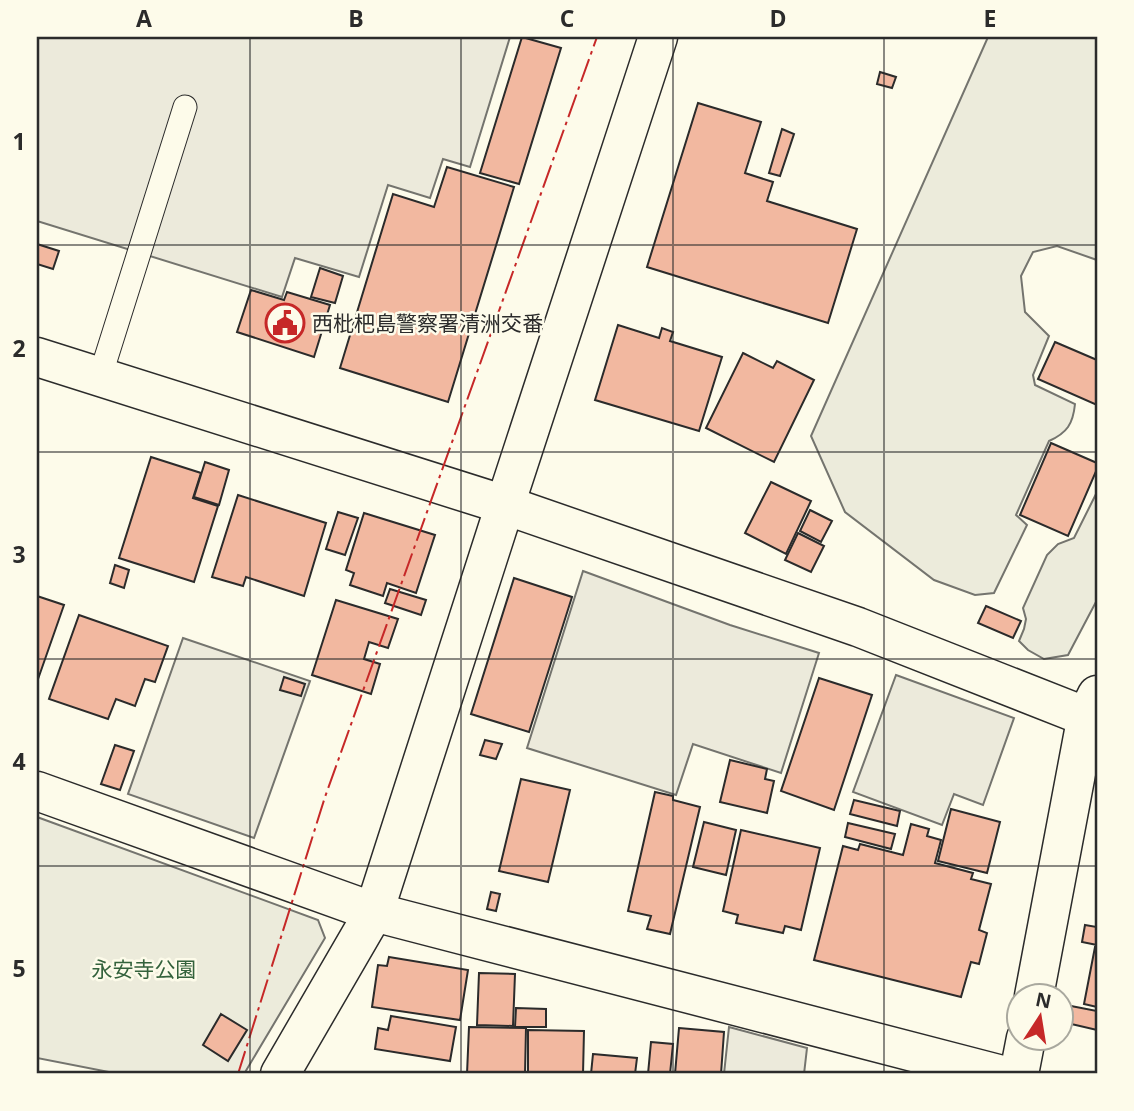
<svg xmlns="http://www.w3.org/2000/svg" width="1134" height="1111" font-family="'Open Sans','Noto Sans JP',sans-serif">
  <style>
    .green { fill: #ecebdb; stroke: #74746e; stroke-width: 2 }
    .parking { fill: #eceadb; stroke: #74746e; stroke-width: 2 }
    .building { fill: #f2b8a0; stroke: #2b2b2b; stroke-width: 2 }
    .lines { fill: none; stroke-linecap: round; stroke-linejoin: round }
    .lane-casing { stroke: #2b2b2b; stroke-width: 25 }
    .street-casing { stroke: #2b2b2b; stroke-width: 41 }
    .secondary-casing { stroke: #2b2b2b; stroke-width: 41 }
    .lane { stroke: #fdfbea; stroke-width: 23 }
    .street { stroke: #fdfbea; stroke-width: 38 }
    .secondary { stroke: #fdfbea; stroke-width: 38 }
    .power { stroke: #c62828; stroke-width: 2; stroke-dasharray: 24 5 3.5 5; stroke-linecap: butt }
    .grid { fill: none; stroke: #2b2b2b; stroke-width: 2; stroke-opacity: 0.55 }
    .labels { text-anchor: middle; dominant-baseline: central; stroke-width: 5; stroke-linejoin: round; paint-order: stroke }
    .poi-label { font-size: 21px; fill: #2b2b2b; stroke: #fdfbea; text-anchor: start }
    .park-label { font-size: 21px; fill: #34623c; stroke: #fdfbea }
    .neatline { fill: none; stroke: #2b2b2b; stroke-width: 2.5 }
    .grid-label { font-size: 23px; text-anchor: middle; font-weight: bold; fill: #2b2b2b }
  </style>
  <rect width="100%" height="100%" fill="#fdfbea"/>
  <g class="green">
    <path d="M988 37H1097V260L1057 246 1033 252 1021 276 1025 312 1049 336 1033 375 1035 385 1075 404C1073 424 1067 433 1049 441L1016 515 1027 525 994 593 975 595 934 580 845 512 811 436Z"/>
    <path d="M1097 492V600L1068 655 1044 659 1028 650 1019 641 1024 629 1026 619 1023 608 1047 555 1058 544 1074 538Z"/>
    <path d="M37 817 318 920 325 938 244 1074H119L37 1058Z"/>
  </g>
  <g class="parking">
    <path d="M37 37H510L470 167 443 159 430 198 388 185 359 277 295 258 282 297 37 221Z"/>
    <path d="M583 571 730 625 819 653 781 773 693 744 676 795 527 748Z"/>
    <path d="M183 638 310 681 254 838 128 794Z"/>
    <path d="M896 675 1014 718 983 805 954 794 942 825 853 792Z"/>
    <path d="M729 1027 807 1048 804 1074H724Z"/>
  </g>
  <g class="building">
    <path d="M522 37 561 48 519 184 480 173Z"/>
    <path d="M880 72 896 77 892 88 877 84Z"/>
    <path d="M698 103 761 122 745 173 773 182 767 201 857 229 828 323 647 267Z"/>
    <path d="M782 129 794 134 780 176 769 173Z"/>
    <path d="M447 167 514 187 448 402 340 368 393 194 434 207Z"/>
    <path d="M37 244 59 251 53 269 37 264Z"/>
    <path d="M320 268 343 276 335 303 311 297Z"/>
    <path d="M251 290 284 300 287 292 330 305 314 357 237 332Z"/>
    <path d="M618 325 659 338 662 328 673 332 670 341 722 357 699 431 595 400Z"/>
    <path d="M1055 342 1097 360V405L1038 379Z"/>
    <path d="M743 353 773 368 777 361 814 380 774 462 706 428Z"/>
    <path d="M1051 443 1097 463V469L1068 536 1020 515Z"/>
    <path d="M151 457 201 473 193 498 218 506 194 582 119 558Z"/>
    <path d="M205 462 229 470 219 505 194 497Z"/>
    <path d="M771 482 811 501 786 554 745 533Z"/>
    <path d="M238 495 326 523 304 596 246 577 243 586 212 577Z"/>
    <path d="M810 510 832 521 821 542 800 531Z"/>
    <path d="M338 512 358 518 345 555 326 549Z"/>
    <path d="M364 513 435 535 416 593 387 583 383 596 350 585 354 573 346 570Z"/>
    <path d="M798 533 824 546 811 572 785 560Z"/>
    <path d="M115 565 129 570 124 588 110 583Z"/>
    <path d="M514 578 572 597 529 732 471 714Z"/>
    <path d="M390 589 426 600 421 615 385 603Z"/>
    <path d="M37 596 64 605 37 682Z"/>
    <path d="M336 600 398 619 388 648 369 642 364 659 380 664 371 694 312 675Z"/>
    <path d="M986 606 1021 621 1013 638 978 623Z"/>
    <path d="M79 615 168 646 155 682 145 679 135 706 116 699 108 719 49 699Z"/>
    <path d="M284 677 305 684 301 696 280 690Z"/>
    <path d="M819 678 872 695 834 810 781 791Z"/>
    <path d="M485 740 502 744 496 759 480 755Z"/>
    <path d="M115 745 134 751 120 790 101 784Z"/>
    <path d="M730 760 767 769 765 779 774 781 767 813 720 802Z"/>
    <path d="M521 779 570 790 548 882 499 871Z"/>
    <path d="M655 792 673 796V800L700 807 670 934 647 929 651 916 628 911Z"/>
    <path d="M854 800 900 811 897 826 850 814Z"/>
    <path d="M951 809 1000 822 987 873 938 861Z"/>
    <path d="M704 822 736 830 726 875 693 867Z"/>
    <path d="M848 823 895 834 891 849 845 837Z"/>
    <path d="M911 824 929 829 927 836 941 840 935 863 973 873 971 879 991 884 979 930 987 933 979 964 971 962 961 997 814 960 843 846 858 850 860 844 903 855Z"/>
    <path d="M741 830 820 848 801 930 785 926 783 933 736 923 738 915 723 911Z"/>
    <path d="M491 892 500 894 496 911 487 909Z"/>
    <path d="M1085 925 1097 927V945L1082 942Z"/>
    <path d="M1095 947H1097V1007L1084 1004Z"/>
    <path d="M389 957 468 970 460 1020 372 1007 378 965 387 966Z"/>
    <path d="M479 973 515 974 513 1026 477 1025Z"/>
    <path d="M1071 1006 1097 1011V1030L1067 1023Z"/>
    <path d="M516 1008 546 1009V1027H515Z"/>
    <path d="M221 1014 247 1030 228 1061 203 1045Z"/>
    <path d="M391 1016 456 1027 450 1061 375 1049 378 1028 388 1030Z"/>
    <path d="M469 1027 526 1028 525 1074H467Z"/>
    <path d="M679 1028 724 1032 721 1074H675Z"/>
    <path d="M528 1030 584 1031 583 1074H528Z"/>
    <path d="M651 1042 673 1044 670 1074H648Z"/>
    <path d="M593 1054 637 1058 635 1074H591Z"/>
  </g>
  <g class="lines">
    <defs>
      <path id="lane" d="M100 377 185 107"/>
      <g id="street">
        <path d="M37 791 374 912 998 1074"/>
        <path d="M1034 996 1087 715 1097 695"/>
        <path d="M280 1074 374 912 505 505"/>
        <path d="M1019 1074 1026 1038"/>
      </g>
      <g id="secondary">
        <path d="M37 357 505 505 858 627 1097 721"/>
        <path d="M505 505 658 37"/>
      </g>
    </defs>
    <use href="#lane" class="lane-casing"/>
    <use href="#street" class="street-casing"/>
    <use href="#secondary" class="secondary-casing"/>
    <use href="#lane" class="lane"/>
    <use href="#street" class="street"/>
    <use href="#secondary" class="secondary"/>
    <path class="power" d="M238 1074 325 797 597 37"/>
  </g>
  <path class="grid" d="M250 37V1074M461 37V1074M673 37V1074M884 37V1074M37 245H1097M37 452H1097M37 659H1097M37 866H1097"/>
  <defs>
    <symbol id="civic-ring" viewBox="-11 -11 22 22"><circle r="9.5" fill="#fdfbea" stroke="#c62828" stroke-width="1.5"/><path d="M-.6-6.5H3V-4.5H.6V-3L4-1V1h2V6H-6V1h2V-1L-.6-3ZM-1.2 2.5V6h2.4V2.5Z" fill="#c62828"/></symbol>
  </defs>
  <g fill-rule="evenodd">
    <use href="#civic-ring" x="263" y="301" width="44" height="44"/>
  </g>
  <g class="labels">
    <g class="poi-label">
      <text x="312" y="323">西枇杷島警察署清洲交番</text>
    </g>
    <g class="park-label">
      <text x="144" y="969">永安寺公園</text>
    </g>
  </g>
  <rect width="1134" height="1111" fill="none" stroke="#fdfbea" stroke-width="77"/>
  <g transform="translate(1040 1017) rotate(12)"><circle r="33" fill="#fdfbea" stroke="#a9a89e" stroke-width="2"/>
  <path d="M0-5L12 26L0 18L-12 26Z" fill="#c62828"/>
  <text y="-10" font-size="19" font-weight="bold" text-anchor="middle" fill="#2b2b2b">N</text>
  </g>
  <rect x="38" y="38" width="1058" height="1034" class="neatline"/>
  <g class="grid-label">
    <text x="144" y="27">A</text>
    <text x="356" y="27">B</text>
    <text x="567" y="27">C</text>
    <text x="778" y="27">D</text>
    <text x="990" y="27">E</text>
    <text x="19" y="150">1</text>
    <text x="19" y="357">2</text>
    <text x="19" y="563">3</text>
    <text x="19" y="770">4</text>
    <text x="19" y="977">5</text>
  </g>
</svg>
